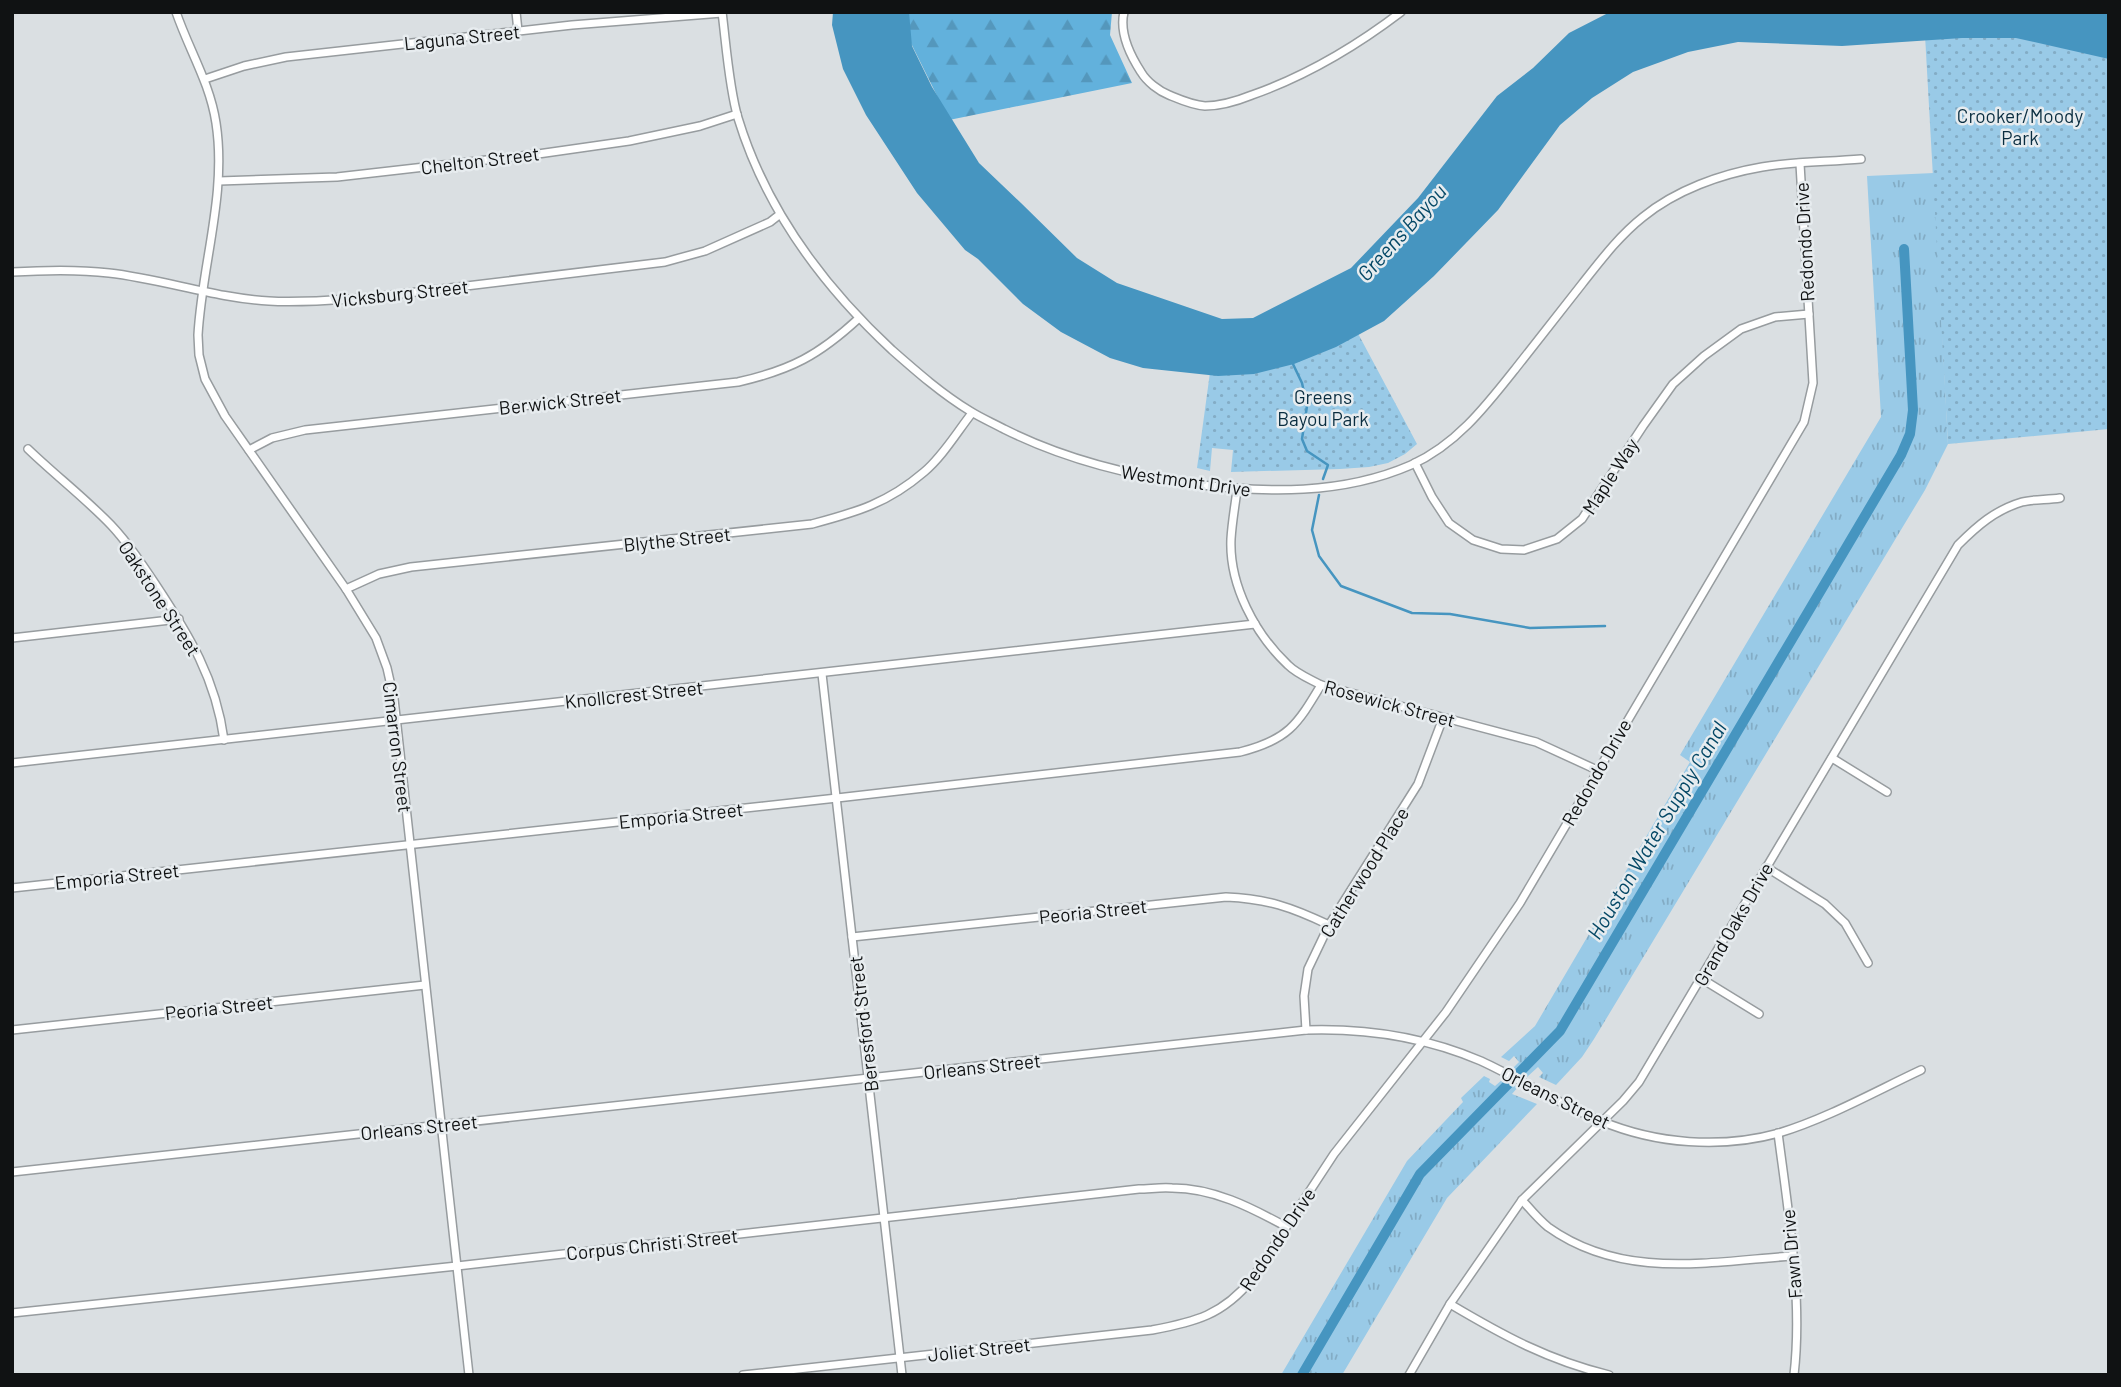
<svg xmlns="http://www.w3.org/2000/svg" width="2121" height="1387" font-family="Barlow,sans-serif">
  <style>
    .grass { fill: url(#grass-tufts) }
    .forest { fill: url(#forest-firs) }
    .park { fill: url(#park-dots) }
    .water { fill: #4695c0 }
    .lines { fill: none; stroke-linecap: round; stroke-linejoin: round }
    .stream { stroke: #4695c0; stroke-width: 2.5 }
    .canal { stroke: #4695c0; stroke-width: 10 }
    .minor-casing { stroke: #979c9f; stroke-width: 10 }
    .minor { stroke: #fff; stroke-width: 7 }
    .labels { text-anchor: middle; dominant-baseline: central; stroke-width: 5; stroke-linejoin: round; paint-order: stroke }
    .street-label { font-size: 19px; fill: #101213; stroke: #e7ecef }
    .park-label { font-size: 19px; fill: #092d40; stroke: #e7ecef }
    .water-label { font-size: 21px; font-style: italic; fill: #054866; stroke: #e7ecef }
  </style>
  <defs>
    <pattern id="grass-tufts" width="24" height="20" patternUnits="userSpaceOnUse" patternTransform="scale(1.75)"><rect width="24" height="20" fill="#99cae7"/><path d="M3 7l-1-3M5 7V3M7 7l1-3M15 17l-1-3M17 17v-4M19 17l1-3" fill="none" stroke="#83acc5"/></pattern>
    <pattern id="forest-firs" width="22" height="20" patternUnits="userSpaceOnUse" patternTransform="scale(1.75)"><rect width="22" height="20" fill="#62b1dc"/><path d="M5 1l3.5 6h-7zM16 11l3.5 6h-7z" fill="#5497bc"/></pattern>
    <pattern id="park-dots" width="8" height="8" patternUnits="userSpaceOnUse" patternTransform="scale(1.75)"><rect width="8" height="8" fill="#99cae7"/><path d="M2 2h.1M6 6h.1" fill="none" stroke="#83acc5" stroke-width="1.8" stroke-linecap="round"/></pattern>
  </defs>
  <rect width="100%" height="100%" fill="#dadfe2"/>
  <g class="grass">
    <path d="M1934 173 1948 444 1925 490 1594 1039 1582 1057 1556 1085 1539 1077 1543 1073 1538 1067 1527 1077 1512 1069 1519 1062 1514 1056 1509 1061 1501 1057 1535 1026 1690 762 1680 755 1881 417 1867 176Z"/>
    <path d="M1484 1076 1490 1079 1489 1082 1495 1086 1503 1079 1518 1087 1512 1094 1537 1104 1447 1198 1342 1375H1281L1407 1161 1463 1102 1461 1098Z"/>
  </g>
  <path class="forest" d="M907 12H1112L1110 35 1132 83 949 120 903 27Z"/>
  <g class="park">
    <path d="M2001 33 2109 52V429L1948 444 1925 35Z"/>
    <path d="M1354 326 1417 444 1405 454 1388 463 1369 467 1340 469 1231 472 1233 450 1212 448 1210 471 1197 468 1211 365Z"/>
  </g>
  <path class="water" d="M833 12H909L912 46 932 87 979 163 1021 203 1077 258 1117 283 1222 319 1253 318 1351 268 1418 198 1497 96 1533 68 1569 33 1610 12H2109V59L2016 38H1962L1842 46 1738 42 1688 52 1633 72 1592 98 1560 125 1498 210 1434 276 1384 321 1336 347 1294 364 1254 374 1218 376 1143 368 1110 358 1061 332 1023 304 978 259 965 250 917 193 866 115 843 69 832 25Z"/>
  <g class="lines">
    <g class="stream">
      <path d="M1292 362 1302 383 1307 406 1302 439 1307 451 1328 465 1323 479"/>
      <path d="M1319 495 1312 530 1319 556 1341 586 1412 613 1450 614 1530 628 1605 626"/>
    </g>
    <path class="canal" d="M1302 1375 1420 1174 1560 1031 1901 455 1910 434 1913 410 1904 249"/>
    <defs>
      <g id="minor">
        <path d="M176 12C189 50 210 83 216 123 227 194 202 264 198 335L199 355 205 379 225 416 346 589 376 638 387 668 394 699 469 1375"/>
        <path d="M516 12 518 31"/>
        <path d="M722 12C726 43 729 88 738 118 766 210 822 285 892 350 917 372 942 394 970 411 981 418 993 423 1004 429 1064 459 1127 475 1193 484 1266 493 1342 495 1411 465 1456 445 1486 406 1516 368 1538 340 1560 312 1582 284 1601 260 1619 236 1643 217 1676 190 1721 174 1762 167 1794 161 1828 162 1861 159"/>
        <path d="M1124 12C1119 33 1130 55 1141 72 1147 82 1159 91 1169 95 1181 100 1192 105 1205 106 1222 106 1237 101 1252 95 1306 76 1355 47 1401 12"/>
        <path d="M205 79 244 66 286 57 572 25 722 13"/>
        <path d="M219 181 337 177 538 154 629 141 700 126 737 114"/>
        <path d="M12 272C45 270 77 269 109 273 163 279 215 298 269 301 301 303 334 300 366 298L665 262 705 251 770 222 779 215"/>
        <path d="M28 449C55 475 85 498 111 525 128 543 142 564 156 585 189 635 216 679 224 740"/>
        <path d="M249 450 272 438 305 430 738 382C791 370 819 355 858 319"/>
        <path d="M1415 463 1432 497 1449 523 1473 540 1501 549 1524 550 1557 539 1582 519 1643 426 1673 384 1704 356 1741 329 1775 317 1809 314"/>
        <path d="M1237 490C1235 506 1232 522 1231 539 1229 585 1255 634 1288 665 1297 674 1310 679 1321 685L1536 742 1597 770"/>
        <path d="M346 589 379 574 411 567 812 524C857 512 888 503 924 472 943 456 957 432 972 413"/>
        <path d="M12 638 179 619"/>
        <path d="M822 674 902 1375"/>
        <path d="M1832 758 1887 792"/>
        <path d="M12 763 1255 624"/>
        <path d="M1766 867 1825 904 1845 923 1868 963"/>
        <path d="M12 888 837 798 1240 752C1288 740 1297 725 1321 685"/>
        <path d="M852 937 1226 897C1268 899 1291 907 1329 925"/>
        <path d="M1702 979 1759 1014"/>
        <path d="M12 1030 425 985"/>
        <path d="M1306 1030 1304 996 1308 969 1329 925 1418 784 1443 718"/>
        <path d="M1778 1133C1788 1210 1803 1298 1794 1375"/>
        <path d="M12 1172 1306 1030C1368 1028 1425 1037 1481 1061 1522 1080 1559 1104 1601 1121 1656 1144 1721 1149 1779 1133 1828 1118 1874 1092 1921 1070"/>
        <path d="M1522 1200C1530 1209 1539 1220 1548 1227 1622 1280 1708 1262 1792 1256"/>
        <path d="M1450 1304C1504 1336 1548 1360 1609 1375"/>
        <path d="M12 1313 457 1266 1139 1189C1149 1189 1161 1187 1172 1188 1213 1188 1250 1207 1285 1226"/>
        <path d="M743 1375 1152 1330C1195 1322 1223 1315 1252 1279L1334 1154 1446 1012 1520 903 1804 422 1813 383 1800 164"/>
        <path d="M1409 1375 1450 1304 1522 1200 1623 1101 1639 1082 1958 545C1977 526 1995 510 2022 502 2033 499 2048 500 2060 498"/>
      </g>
    </defs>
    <use href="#minor" class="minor-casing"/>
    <use href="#minor" class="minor"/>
  </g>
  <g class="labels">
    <g class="street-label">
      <text transform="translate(462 37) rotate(-6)">Laguna Street</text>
      <text transform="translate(480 160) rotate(-7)">Chelton Street</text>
      <text transform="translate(1804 242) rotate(-93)">Redondo Drive</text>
      <text transform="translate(400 293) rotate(-6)">Vicksburg Street</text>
      <text transform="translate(560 401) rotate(-6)">Berwick Street</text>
      <text transform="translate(1610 476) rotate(-57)">Maple Way</text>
      <text transform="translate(1186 480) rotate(8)">Westmont Drive</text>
      <text transform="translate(677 539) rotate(-6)">Blythe Street</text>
      <text transform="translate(160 598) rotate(57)">Oakstone Street</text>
      <text transform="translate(634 694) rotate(-6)">Knollcrest Street</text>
      <text transform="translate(1390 703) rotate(15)">Rosewick Street</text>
      <text transform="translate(398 747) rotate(83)">Cimarron Street</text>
      <text transform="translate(1596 772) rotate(-60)">Redondo Drive</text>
      <text transform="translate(681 815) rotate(-6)">Emporia Street</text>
      <text transform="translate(1364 872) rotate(-58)">Catherwood Place</text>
      <text transform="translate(117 876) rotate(-6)">Emporia Street</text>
      <text transform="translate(1093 911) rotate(-6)">Peoria Street</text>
      <text transform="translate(1733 924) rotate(-60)">Grand Oaks Drive</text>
      <text transform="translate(219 1007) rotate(-6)">Peoria Street</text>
      <text transform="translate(863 1024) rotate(-97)">Beresford Street</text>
      <text transform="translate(982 1066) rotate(-6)">Orleans Street</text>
      <text transform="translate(1556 1097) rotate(26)">Orleans Street</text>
      <text transform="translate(419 1127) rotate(-6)">Orleans Street</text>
      <text transform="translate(1277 1239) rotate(-56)">Redondo Drive</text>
      <text transform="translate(652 1244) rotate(-6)">Corpus Christi Street</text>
      <text transform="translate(1791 1254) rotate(-95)">Fawn Drive</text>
      <text transform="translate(979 1349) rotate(-6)">Joliet Street</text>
    </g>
    <g class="park-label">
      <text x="2020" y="115">Crooker/Moody<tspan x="2020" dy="22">Park</tspan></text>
      <text x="1323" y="396">Greens<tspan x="1323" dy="22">Bayou Park</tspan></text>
    </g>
    <g class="water-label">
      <text transform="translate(1401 232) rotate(-48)">Greens Bayou</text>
      <text transform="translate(1656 830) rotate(-59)">Houston Water Supply Canal</text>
    </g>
  </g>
  <rect width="2121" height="1387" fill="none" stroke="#101213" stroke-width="28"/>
</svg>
